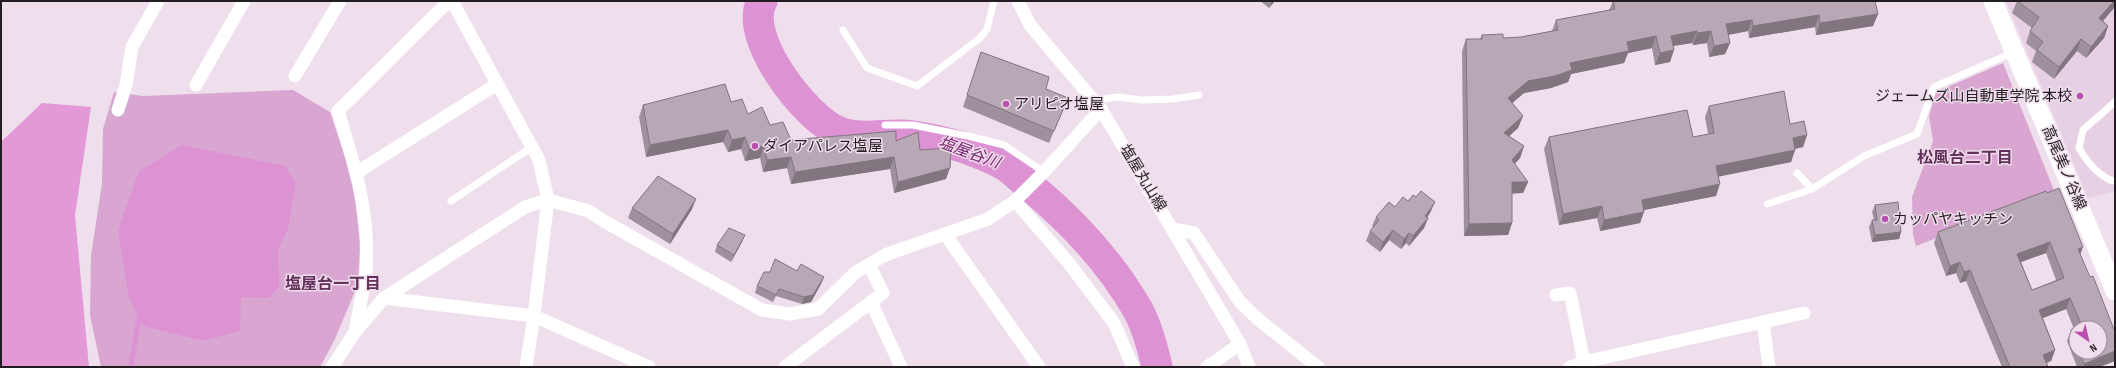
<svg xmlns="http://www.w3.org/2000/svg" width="2116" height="368" font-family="'Sofia Sans Condensed','Noto Sans JP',sans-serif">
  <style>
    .built { fill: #e8d0e4 }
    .green { fill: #d8a6d0 }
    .forest { fill: #e399d8 }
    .water { fill: #dd93d3 }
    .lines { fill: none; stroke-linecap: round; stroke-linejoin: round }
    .stream { stroke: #dd93d3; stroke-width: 5 }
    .river { stroke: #dd93d3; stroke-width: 31 }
    .lane { stroke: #fff; stroke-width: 7 }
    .street { stroke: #fff; stroke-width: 13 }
    .secondary { stroke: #fff; stroke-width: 19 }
    .wall { fill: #9e909c; fill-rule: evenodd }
    .shaded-wall { fill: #81757f }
    .building { fill: #b8a7b5; stroke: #81757f; fill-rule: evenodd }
    .poi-dot { fill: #ba4faf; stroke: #efdeec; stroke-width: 1.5 }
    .labels { text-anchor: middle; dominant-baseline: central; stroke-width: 3; stroke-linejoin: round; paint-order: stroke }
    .poi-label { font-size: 15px; fill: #231d22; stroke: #efdeec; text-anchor: start }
    .street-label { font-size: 15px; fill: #231d22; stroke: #efdeec }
    .water-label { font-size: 16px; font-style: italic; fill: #792471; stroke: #efdeec }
    .neighbourhood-label { font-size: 16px; font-weight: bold; fill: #632f5d; stroke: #efdeec }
  </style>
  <rect width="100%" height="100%" fill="#efdeec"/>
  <path class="built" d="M2006 1H2115V191L2088 198Z"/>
  <g class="green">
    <path d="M2003 63 2055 193 1916 246 1913 234 1912 197 1933 141 1929 116 1936 92Z"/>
    <path d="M293 90 330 112 353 181 360 243 358 284 335 339 320 367H101L90 315 91 256 102 183 103 129 114 92 143 96Z"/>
  </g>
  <path class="forest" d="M42 103 91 107 75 215 89 367H1V142Z"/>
  <path class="water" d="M182 145 285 166 296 183 288 229 278 250 279 287 269 298 241 297 240 331 203 341 143 326 128 294 118 230 139 171Z"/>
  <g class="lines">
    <path class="stream" d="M131 367 139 317"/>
    <path class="river" d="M762 1C742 37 806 119 839 132 863 141 890 132 914 136 929 138 945 142 959 146 974 151 992 158 1006 166 1015 172 1023 181 1031 187 1073 222 1111 263 1138 310 1147 327 1153 349 1157 367"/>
    <g class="lane">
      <path d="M843 30 867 68 917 86 980 38 987 29 994 1"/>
      <path d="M1094 100 1119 97 1141 100 1173 99 1199 95"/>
      <path d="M2115 102 2083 130 2079 148C2088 163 2096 173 2112 181L2115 180"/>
      <path d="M885 125H913L968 136 1004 145 1044 172"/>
      <path d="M1797 173 1812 189"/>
      <path d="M451 201 532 147"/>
      <path d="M1767 204 1812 189 1864 156 1917 134 1934 87 2014 52"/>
    </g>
    <g class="street">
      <path d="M452 1 539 160 548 200 534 316 526 367"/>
      <path d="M1018 1 1030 25 1101 109 1240 344 1249 367"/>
      <path d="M295 76 340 1"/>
      <path d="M196 85 244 1"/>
      <path d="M118 110 126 85 132 47 158 1"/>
      <path d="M356 173 497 84"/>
      <path d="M1015 201 1068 262 1114 323 1133 367"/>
      <path d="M1173 229 1194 233 1240 302 1259 320 1318 367"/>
      <path d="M945 234 1039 367"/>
      <path d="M1556 295 1570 293 1584 362"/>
      <path d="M384 298 534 316 649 367"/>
      <path d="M871 302 901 367"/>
      <path d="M1763 322 1804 313"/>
      <path d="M355 332C358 312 364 291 366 272 370 213 355 166 338 111L449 1"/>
      <path d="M332 367 355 332 384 298 525 207 548 200 589 211 602 220 762 310 790 314 818 309 856 272 885 255 988 219 1015 201 1044 172 1101 109"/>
      <path d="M785 367 883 293 869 265"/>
      <path d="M1207 367 1240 344"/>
      <path d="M1570 367 1584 362 1763 322 1769 367"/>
    </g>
    <path class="secondary" d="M1993 1 2115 291"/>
  </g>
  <g class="wall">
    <path d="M1260 1H1275L1269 8Z"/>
    <path d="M1613 1H1875L1878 14 1873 26 1816 35 1815 27 1749 38 1748 31 1728 35 1730 43 1725 54 1709 57 1707 43 1693 45 1692 43 1673 46 1670 62 1655 65 1652 48 1628 53 1624 63 1571 74 1568 82 1551 88 1524 93 1512 103 1523 116 1518 128 1509 136 1524 146 1520 158 1515 164 1528 182 1523 193H1512V223L1508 235 1464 236 1462 51 1466 39H1480L1482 35 1503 38 1521 37 1552 31 1556 20 1609 10Z"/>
    <path d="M2017 1 2114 8 2103 21 2108 26 2104 38 2086 58 2077 51 2054 79 2032 62 2036 51 2026 43 2030 31 2032 28 2012 13Z"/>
    <path d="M981 52 1046 89 1068 98 1049 143 963 107Z"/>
    <path d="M731 102 748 114 770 125 791 140 896 141 920 150 946 179 894 193 890 169 791 184 787 168 763 172 760 158 745 161 741 149 728 152 723 142 646 157 639 117 643 105Z"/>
    <path d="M1709 106 1790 124 1807 135 1803 147 1795 149V150L1791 162 1718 176 1716 196 1644 210 1640 223 1600 231 1597 218 1559 225 1544 149 1549 137H1693L1708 134 1705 117Z"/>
    <path d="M2046 191 2080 254 2115 361 2099 367H2077L2067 341 2071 330 2074 329 2066 309 2043 318 2055 350 2051 361 2047 363 2048 367H2002L1966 281 1960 283 1956 273 1946 276 1934 243 1938 232ZM2046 253 2056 280 2032 290 2021 262ZM2076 328 2100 352H2076Z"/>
    <path d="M1408 201 1431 211 1427 218H1428L1424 228 1409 246 1406 243 1401 249 1389 240 1380 252 1366 241 1370 231 1373 227 1372 226 1376 217 1395 207Z"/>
    <path d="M1875 205 1901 232 1899 239 1872 242 1869 227 1872 220H1874L1872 212Z"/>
    <path d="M632 208 692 209 670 244 628 218Z"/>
    <path d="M742 242 731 262 715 252 717 245Z"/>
    <path d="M797 271 821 284 811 302 802 304 776 296 773 302 755 293 757 286 770 272Z"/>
  </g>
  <g class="shaded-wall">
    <path d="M1272 1H1275L1269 8Z"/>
    <path d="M2114 1H2115V4L2114 8 2095 30 2099 18Z"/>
    <path d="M1878 14 1873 26 1816 35 1820 23Z"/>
    <path d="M1819 15 1815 27 1749 38 1753 26Z"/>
    <path d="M1752 20 1748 31 1722 36 1726 24Z"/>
    <path d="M2108 26 2104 38 2086 58 2091 47Z"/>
    <path d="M1697 31 1692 43 1667 47 1671 36Z"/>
    <path d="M1711 31 1707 43 1693 45 1697 33Z"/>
    <path d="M1656 36 1652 48 1628 53 1624 63 1571 74 1568 82 1551 88 1524 93 1504 110 1508 98 1528 81 1570 63 1627 42Z"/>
    <path d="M2081 39 2077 51 2054 79 2059 67Z"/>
    <path d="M1730 43 1725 54 1709 57 1714 46Z"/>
    <path d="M1674 50 1670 62 1655 65 1660 53Z"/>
    <path d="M1523 116 1518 128 1500 145 1504 133Z"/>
    <path d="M728 130 723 142 646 157 650 145Z"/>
    <path d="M1807 135 1803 147 1789 150 1793 138Z"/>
    <path d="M745 137 741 149 728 152 732 140Z"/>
    <path d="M764 146 760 158 745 161 749 149Z"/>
    <path d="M1524 146 1520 158 1507 172 1512 160Z"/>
    <path d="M1795 150 1791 162 1712 178 1716 166Z"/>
    <path d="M791 157 787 168 763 172 767 160Z"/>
    <path d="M894 157 890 169 791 184 795 172Z"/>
    <path d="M950 168 946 179 894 193 898 182Z"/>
    <path d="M1512 182H1528L1523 193 1507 194Z"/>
    <path d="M1720 184 1716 196 1638 211 1642 200Z"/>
    <path d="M696 199 692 209 670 244 673 234Z"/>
    <path d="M1435 202 1431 211 1423 224 1428 218 1424 228 1409 246 1413 236Z"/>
    <path d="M1602 206 1597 218 1559 225 1563 214Z"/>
    <path d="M1644 212 1640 223 1600 231 1604 220Z"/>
    <path d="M1512 223 1508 235 1464 236 1469 224Z"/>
    <path d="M1393 230 1389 240 1380 252 1383 242Z"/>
    <path d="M1901 232 1899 239 1872 242 1875 235Z"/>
    <path d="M1409 233 1406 243 1401 249 1404 239Z"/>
    <path d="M745 235 742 242 731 262 734 255Z"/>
    <path d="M2050 242 2046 253 2013 265 2017 254Z"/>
    <path d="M2083 247 2079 258 2078 249Z"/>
    <path d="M1960 262 1956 273 1946 276 1950 266Z"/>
    <path d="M1970 270 1966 281 1960 283 1964 272Z"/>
    <path d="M824 277 821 284 811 302 802 304 804 297Z"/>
    <path d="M2070 298 2066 309 2035 321 2039 310Z"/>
    <path d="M2055 350 2051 361 2039 366 2043 355Z"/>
    <path d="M2115 351V361L2099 367H2083L2084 364Z"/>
  </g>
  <g class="building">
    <path d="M1613 1H1875L1878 14 1820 23 1819 15 1753 26 1752 20 1726 24 1730 43 1714 46 1711 31 1697 33V31L1671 36 1674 50 1660 53 1656 36 1627 42 1629 51 1570 63 1572 70 1555 76 1528 81 1508 98 1523 116 1504 133 1524 146 1512 160 1528 182H1512V223L1469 224 1466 39H1482V35L1503 34V38L1521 37 1558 30 1556 20 1615 9Z"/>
    <path d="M2017 1H2114L2099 18 2108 26 2091 47 2081 39 2059 67 2037 50 2043 42 2030 31 2039 17Z"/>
    <path d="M981 52 1049 77 1046 89 1068 98 1054 131 967 95Z"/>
    <path d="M725 84 731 102 742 99 748 114 762 107 770 125 783 122 791 140 896 131V141L918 132 920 150 951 148 950 168 898 182 894 157 795 172 791 157 767 160 764 146 749 149 745 137 732 140 728 130 650 145 643 105Z"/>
    <path d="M1784 91 1790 124 1804 121 1807 135 1793 138 1795 150 1716 166 1720 184 1642 200 1644 212 1604 220 1602 206 1563 214 1549 137 1687 110 1693 137 1714 133 1709 106Z"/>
    <path d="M658 176 696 199 673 234 632 208Z"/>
    <path d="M2059 188 2083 247 2078 249 2090 277 2093 276 2115 332V351L2084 364 2079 352H2100V328H2077L2082 326 2070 298 2039 310 2055 350 2043 355 2048 367H2010L1970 270 1964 272 1960 262 1950 266 1938 232 2046 191 2047 193ZM2050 242 2064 278 2032 290 2017 254Z"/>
    <path d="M1421 191 1435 202 1425 216 1428 218 1413 236 1409 233 1404 239 1393 230 1383 242 1370 231 1379 220 1376 217 1389 202 1395 207 1403 197 1408 201 1413 195 1416 197Z"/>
    <path d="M1898 202 1901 232 1875 235 1872 220H1877L1875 205Z"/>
    <path d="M729 228 745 235 734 255 717 245Z"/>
    <path d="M775 259 797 271 801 264 824 277 813 295 804 297 779 289 776 295 757 286 764 272H770Z"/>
    <path d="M2076 328V344L2071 330Z"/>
  </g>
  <g class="poi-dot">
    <circle cx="2080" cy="96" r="4"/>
    <circle cx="1006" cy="104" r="4"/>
    <circle cx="755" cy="146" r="4"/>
    <circle cx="1885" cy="219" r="4"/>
  </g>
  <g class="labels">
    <g class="poi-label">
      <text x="2072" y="96" text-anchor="end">ジェームズ山自動車学院 本校</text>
      <text x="1014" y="104">アリピオ塩屋</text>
      <text x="763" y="146">ダイアパレス塩屋</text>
      <text x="1893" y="219">カッパヤキッチン</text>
    </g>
    <g class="street-label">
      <text transform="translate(2064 168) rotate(67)">高尾美ノ谷線</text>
      <text transform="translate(1143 178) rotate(59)">塩屋丸山線</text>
    </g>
    <g class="water-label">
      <text transform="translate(969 153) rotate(20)">塩屋谷川</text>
    </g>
    <g class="neighbourhood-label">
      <text x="1965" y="158">松風台二丁目</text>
      <text x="333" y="284">塩屋台一丁目</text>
    </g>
  </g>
  <rect width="2116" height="368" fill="none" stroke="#231d22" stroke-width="4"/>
  <g transform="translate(2088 340) rotate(146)"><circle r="19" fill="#efdeec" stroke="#9d919b"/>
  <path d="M0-3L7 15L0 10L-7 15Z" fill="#ba4faf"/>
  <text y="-6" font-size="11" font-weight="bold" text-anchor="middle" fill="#231d22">N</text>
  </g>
</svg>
